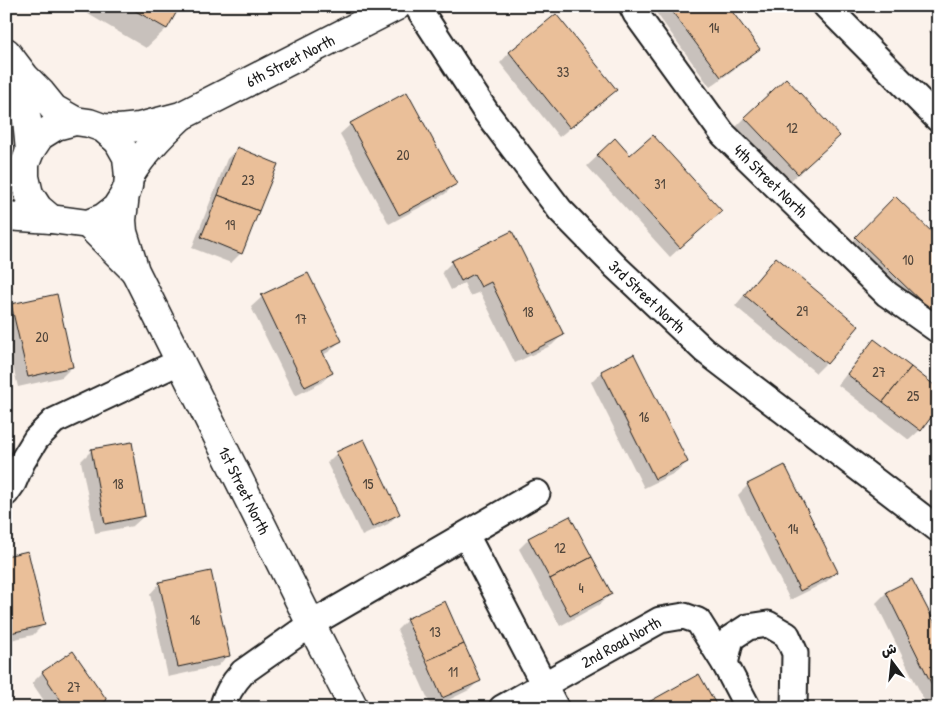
<svg xmlns="http://www.w3.org/2000/svg" width="944" height="714" font-family="'Patrick Hand','Playpen Sans Arabic',sans-serif">
  <style>
    .shadow { fill: #0003 }
    .building { fill: #eabf99; stroke: #1c1c1c }
    .lines { fill: none; stroke-linecap: round; stroke-linejoin: round }
    .street-casing { stroke: #1c1c1c; stroke-width: 29 }
    .secondary-casing { stroke: #1c1c1c; stroke-width: 31 }
    .street { stroke: #fff; stroke-width: 25 }
    .secondary { stroke: #fff; stroke-width: 28 }
    .labels { text-anchor: middle; dominant-baseline: central; stroke-width: 5; stroke-linejoin: round; paint-order: stroke }
    .number-label { font-size: 14px; fill: #50453b }
    .street-label { font-size: 16px; fill: #1c1c1c; stroke: #fff }
  </style>
  <rect width="100%" height="100%" fill="#fbf2eb"/>
  <filter id="ink" filterUnits="userSpaceOnUse"><feTurbulence type="fractalNoise" baseFrequency=".02" numOctaves="2"/><feDisplacementMap in="SourceGraphic" scale="10" xChannelSelector="R" yChannelSelector="G"/><feConvolveMatrix kernelMatrix="1 2 1 2 8 2 1 2 1" color-interpolation-filters="sRGB"/></filter>
  <g filter="url(#ink)">
    <g class="shadow">
      <path d="M86 6H179L166 29 146 48 83 11Z"/>
      <path d="M653 6H727L758 49 748 59 710 87 652 7Z"/>
      <path d="M938 21V40L928 31Z"/>
      <path d="M510 52 615 90 605 100 559 137 500 63Z"/>
      <path d="M407 94 455 184 445 194 389 224 340 134 351 124Z"/>
      <path d="M745 118 828 146 787 184 735 128Z"/>
      <path d="M615 140 630 157 720 211 670 257 587 166Z"/>
      <path d="M237 149 241 253 231 263 192 248 227 159Z"/>
      <path d="M895 198 932 285 922 323 846 248Z"/>
      <path d="M511 232 562 335 552 345 515 363 480 292 470 296 464 283 451 290 442 272 452 262Z"/>
      <path d="M766 269 826 363 816 373 735 306Z"/>
      <path d="M308 274 340 341 330 351 323 355 331 373 321 383 295 396 251 307 262 297Z"/>
      <path d="M12 305 72 367 62 377 18 387 6 337V311Z"/>
      <path d="M874 341 920 430 909 440 838 385 864 351Z"/>
      <path d="M601 372 687 462 677 472 644 488 591 382Z"/>
      <path d="M92 450 144 516 133 526 95 533 81 461Z"/>
      <path d="M938 452V464L932 460Z"/>
      <path d="M337 453 399 513 388 524 362 536 327 463Z"/>
      <path d="M748 485 837 572 826 582 790 600 738 495Z"/>
      <path d="M529 539 610 594 600 604 560 626 519 549Z"/>
      <path d="M6 557 43 625 33 635 6 641Z"/>
      <path d="M912 580 938 631V708H928L876 603 886 593Z"/>
      <path d="M160 583 228 655 218 666 168 677 150 594Z"/>
      <path d="M407 620 480 680 469 690 432 708 397 630Z"/>
      <path d="M72 652 105 700 97 708H49L32 683 42 673Z"/>
    </g>
    <g class="building">
      <path d="M127 6H180L167 29Z"/>
      <path d="M668 6H728L760 49 721 77Z"/>
      <path d="M556 14 617 90 570 128 509 52Z"/>
      <path d="M786 78 840 136 798 174 744 117Z"/>
      <path d="M407 92 457 184 399 215 350 123Z"/>
      <path d="M653 135 722 211 680 248 597 155 615 138 630 155Z"/>
      <path d="M237 147 278 164 259 211 218 195Z"/>
      <path d="M218 195 259 211 242 254 201 237Z"/>
      <path d="M895 196 938 238V280L934 285 938 289V309L933 313 855 237Z"/>
      <path d="M512 231 564 335 526 354 491 282 481 287 474 274 461 281 451 261Z"/>
      <path d="M776 257 859 326 827 364 744 295Z"/>
      <path d="M308 273 342 341 322 351 333 373 305 387 261 295Z"/>
      <path d="M57 294 73 367 28 377 11 304Z"/>
      <path d="M874 339 911 367 883 402 847 374Z"/>
      <path d="M634 354 688 462 655 479 601 371Z"/>
      <path d="M911 367 938 388V408L921 431 883 402Z"/>
      <path d="M364 439 400 514 372 527 336 452Z"/>
      <path d="M132 442 145 516 105 524 91 449Z"/>
      <path d="M785 465 838 572 800 591 747 484Z"/>
      <path d="M570 516 592 557 550 579 528 538Z"/>
      <path d="M28 551 45 625 6 634V556Z"/>
      <path d="M592 557 612 594 570 616 550 579Z"/>
      <path d="M211 571 230 656 178 667 159 582Z"/>
      <path d="M912 579 938 629V697L886 592Z"/>
      <path d="M445 601 464 644 426 661 406 619Z"/>
      <path d="M464 644 481 681 442 698 426 661Z"/>
      <path d="M73 651 107 700 96 708H66L42 672Z"/>
      <path d="M699 674 718 708H638Z"/>
    </g>
    <g class="lines">
      <defs>
        <g id="street">
          <path id="s1" d="M417 6 486 112 560 210 616 267 704 350 938 529"/>
          <path id="s2" d="M632 6 636 14 723 134 887 294 938 330"/>
          <path d="M826 6 938 119"/>
          <path d="M6 493 13 483 22 462 36 439 54 421 179 362"/>
          <path d="M466 535 556 708"/>
          <path d="M725 664 731 638 748 627 768 624 787 635 795 653 794 708"/>
          <path d="M222 708C226 693 233 683 243 672L311 624 537 493"/>
          <path id="s3" d="M502 708 660 620 684 616 698 621 725 664 748 708"/>
        </g>
        <g id="secondary">
          <path d="M6 52 25 77 41 93 54 109 75 121"/>
          <path d="M12 65 27 120 30 151"/>
          <path id="s4" d="M103 128 118 141 127 157 129 177 128 186 125 194 116 208 103 218 88 224 51 219 38 208 29 194 25 177V164L30 151 40 136 56 126 75 121 89 123 103 128 119 129 139 127 181 116 397 6"/>
          <path d="M129 177C142 154 161 135 180 117"/>
          <path id="s5" d="M125 194 122 220 123 232 135 271 311 624 354 708"/>
          <path d="M6 216 51 219"/>
          <path d="M88 224 134 270"/>
        </g>
      </defs>
      <use href="#street" class="street-casing"/>
      <use href="#secondary" class="secondary-casing"/>
      <use href="#street" class="street"/>
      <use href="#secondary" class="secondary"/>
    </g>
  </g>
  <g class="labels">
    <g class="number-label">
      <text x="714" y="27">14</text>
      <text x="563" y="71">33</text>
      <text x="792" y="127">12</text>
      <text x="403" y="154">20</text>
      <text x="248" y="179">23</text>
      <text x="660" y="183">31</text>
      <text x="230" y="224">19</text>
      <text x="908" y="259">10</text>
      <text x="802" y="310">29</text>
      <text x="528" y="311">18</text>
      <text x="301" y="318">17</text>
      <text x="42" y="336">20</text>
      <text x="879" y="371">27</text>
      <text x="913" y="395">25</text>
      <text x="644" y="416">16</text>
      <text x="118" y="483">18</text>
      <text x="368" y="483">15</text>
      <text x="793" y="528">14</text>
      <text x="560" y="547">12</text>
      <text x="581" y="587">4</text>
      <text x="195" y="619">16</text>
      <text x="435" y="631">13</text>
      <text x="453" y="671">11</text>
      <text x="74" y="686">27</text>
    </g>
    <g class="street-label">
      <text stroke="none"><textPath href="#s4" startOffset="528">6th Street North</textPath></text>
      <text stroke="none"><textPath href="#s2" startOffset="224">4th Street North</textPath></text>
      <text stroke="none"><textPath href="#s1" startOffset="372">3rd Street North</textPath></text>
      <text stroke="none"><textPath href="#s5" startOffset="324">1st Street North</textPath></text>
      <text stroke="none"><textPath href="#s3" startOffset="136">2nd Road North</textPath></text>
    </g>
  </g>
  <rect width="944" height="714" fill="none" stroke="#fff" stroke-width="25"/>
  <rect x="12" y="12" width="919" height="689" fill="none" stroke="#1c1c1c" stroke-width="2" filter="url(#ink)"/>
  <g transform="translate(892 662) rotate(345)" stroke="#ffffff" stroke-width="4" paint-order="stroke">
  <path d="M0-4L9 19L0 12L-9 19Z" fill="#1c1c1c"/>
  <text y="-8" font-size="14" font-weight="bold" text-anchor="middle" fill="#1c1c1c">ش</text>
  </g>
</svg>
